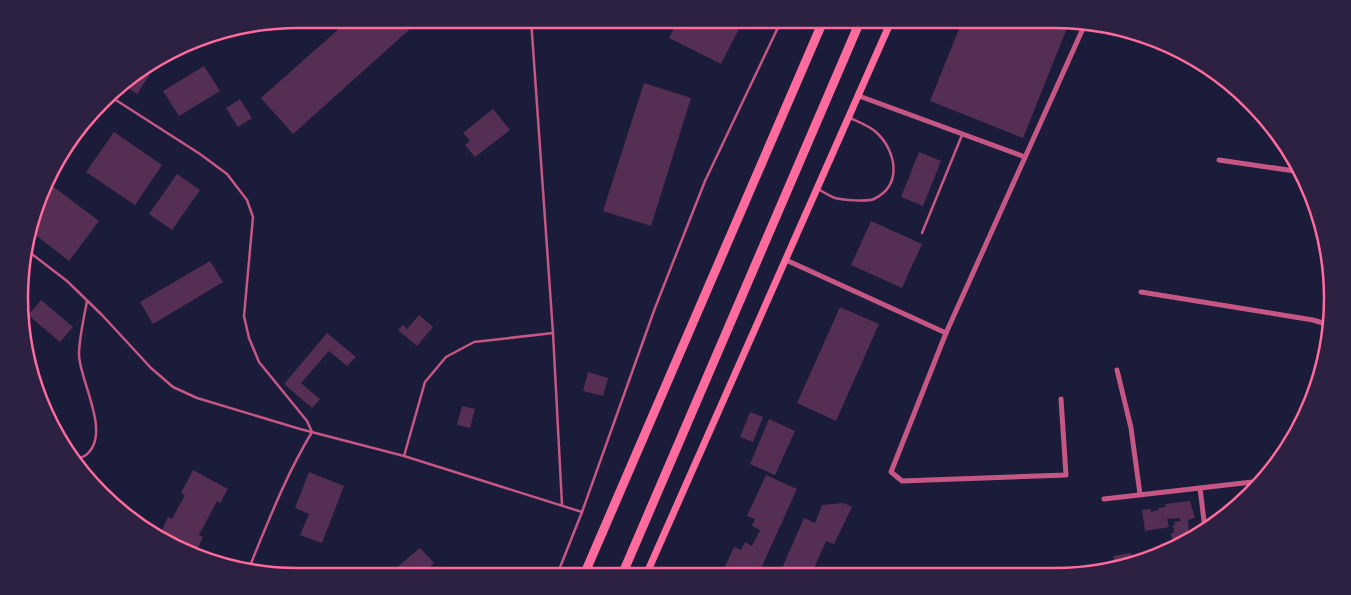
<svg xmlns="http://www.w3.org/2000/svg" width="1351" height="595" font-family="Roboto,sans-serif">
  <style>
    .building { fill: #542f53 }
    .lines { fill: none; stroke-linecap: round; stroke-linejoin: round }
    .service { stroke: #c65784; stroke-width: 2.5 }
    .minor { stroke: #c65784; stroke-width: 5 }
    .secondary { stroke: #ff6b9d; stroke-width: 7 }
    .motorway { stroke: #ff6b9d; stroke-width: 9 }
    .rim { fill: none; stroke: #ff6b9d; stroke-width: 2.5 }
  </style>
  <rect width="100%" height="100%" fill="#1b1b3a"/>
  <g class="building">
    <path d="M350 19H421L293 134 261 98Z"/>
    <path d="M679 19H744L721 64 669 38Z"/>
    <path d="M963 19H1054L1070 21 1023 138 930 101Z"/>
    <path d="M158 62 137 94 121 83 133 77Z"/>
    <path d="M204 66 220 91 179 116 163 91Z"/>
    <path d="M644 83 691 98 651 226 603 211Z"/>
    <path d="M240 99 252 118 238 127 226 108Z"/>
    <path d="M493 109 510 130 475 157 465 145 470 141 463 133Z"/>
    <path d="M114 132 162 165 135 205 86 172Z"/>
    <path d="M919 152 941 161 923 206 901 197Z"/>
    <path d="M177 174 200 190 172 230 149 214Z"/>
    <path d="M47 182 99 221 69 261 29 230Z"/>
    <path d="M871 221 922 244 902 288 851 265Z"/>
    <path d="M210 261 223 282 153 324 140 302Z"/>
    <path d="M41 300 73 327 60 342 28 315Z"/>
    <path d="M840 307 879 324 836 421 797 403Z"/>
    <path d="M419 315 433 327 417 346 398 330 403 325 407 329Z"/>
    <path d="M327 333 356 357 347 366 329 351 301 383 320 399 312 408 284 384Z"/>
    <path d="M588 372 608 378 603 396 583 391Z"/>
    <path d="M462 406 475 409 470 428 457 425Z"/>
    <path d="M750 412 763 417 753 442 740 437Z"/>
    <path d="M769 419 795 431 775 475 750 464Z"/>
    <path d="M193 470 228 489 220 503 217 501 199 535 203 537 195 554 160 534 168 517 172 519 185 495 181 493Z"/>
    <path d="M309 472 344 486 322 543 300 535 309 514 295 508Z"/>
    <path d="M766 475 797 489 758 575H721L734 547 741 550 745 542 752 546 760 530 752 526 755 519 747 516Z"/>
    <path d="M1190 501 1195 518 1188 520 1189 538 1177 545 1173 546 1171 533H1174L1173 525H1175L1174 522 1181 521 1180 518 1167 519 1169 527 1145 531 1142 510 1151 509V512L1159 510 1158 508 1166 507 1165 504Z"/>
    <path d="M844 503 852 507 834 544 826 541 811 575H779L804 518 815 523 822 505Z"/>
    <path d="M420 548 434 563 420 576H374L376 572 390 573Z"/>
    <path d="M1131 553 1133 562 1115 567 1113 556Z"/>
  </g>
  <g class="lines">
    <g class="service">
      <path d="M531 19 553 333 562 505"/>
      <path d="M108 95 200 154 227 174 247 200 253 217 244 316 249 338 259 362 307 421 312 432"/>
      <path d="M818 189C823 192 830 196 835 198 843 200 867 202 874 199 903 185 896 151 877 133 870 126 859 122 850 118"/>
      <path d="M922 233 962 135"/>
      <path d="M24 248 67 281 102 315 151 368 173 387 197 398 300 429 404 456 582 512 557 575"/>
      <path d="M404 456 425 382 446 357 474 342 553 333"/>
      <path d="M75 460C78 459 83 457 86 455 112 434 80 382 79 355 79 338 84 318 87 301"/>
      <path d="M582 512 655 308 705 181 782 19"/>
      <path d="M249 568C268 522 286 475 312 432"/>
    </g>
    <g class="minor">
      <path d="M859 96 1025 157"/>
      <path d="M1219 160 1302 172"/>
      <path d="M786 260 946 333"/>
      <path d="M1141 292 1313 320 1326 324"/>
      <path d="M1117 370 1131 428 1140 494"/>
      <path d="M1061 399 1066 475 902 481 891 472 946 333 1085 24"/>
      <path d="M1200 488 1205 529"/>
      <path d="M1104 499 1261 481"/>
    </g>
    <path class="secondary" d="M646 575 892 19"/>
    <g class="motorway">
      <path d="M584 575 824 19"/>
      <path d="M622 575 861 19"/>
    </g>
  </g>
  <path d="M0 0H1351V595H0ZM298 28H1054A270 270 0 0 1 1324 298V298A270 270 0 0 1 1054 568H298A270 270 0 0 1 28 298V298A270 270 0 0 1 298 28Z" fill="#2d2142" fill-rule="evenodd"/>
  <path class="rim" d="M298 28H1054A270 270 0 0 1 1324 298V298A270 270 0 0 1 1054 568H298A270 270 0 0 1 28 298V298A270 270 0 0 1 298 28Z"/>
</svg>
